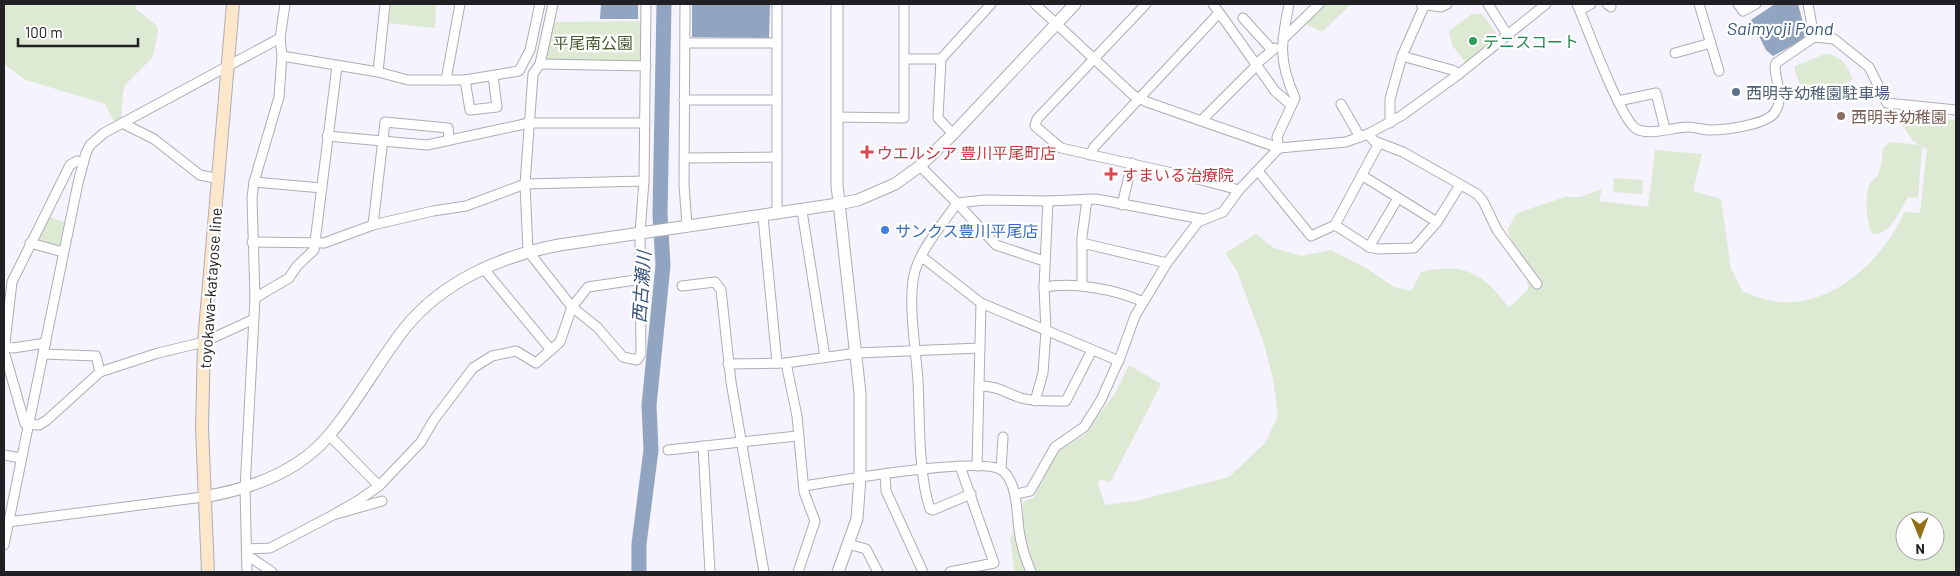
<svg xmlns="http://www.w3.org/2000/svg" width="1960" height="576" font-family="Barlow,'Noto Sans JP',sans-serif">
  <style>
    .green { fill: #dde9d3; fill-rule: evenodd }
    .water { fill: #91a4c0 }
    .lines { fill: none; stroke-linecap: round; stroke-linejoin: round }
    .river { stroke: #91a4c0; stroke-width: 15 }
    .minor-casing { stroke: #aeacb5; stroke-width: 11 }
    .tertiary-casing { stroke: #aeacb5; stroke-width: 13 }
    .secondary-casing { stroke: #aeacb5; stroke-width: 14 }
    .minor { stroke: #fff; stroke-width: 9 }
    .tertiary { stroke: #fff; stroke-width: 11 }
    .secondary { stroke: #fde7cb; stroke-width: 12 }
    .leisure-dot { fill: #2e9e5b; stroke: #fff; stroke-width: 2 }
    .service-dot { fill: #5c6f8a; stroke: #fff; stroke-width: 2 }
    .education-dot { fill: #8d6e63; stroke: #fff; stroke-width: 2 }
    .health-dot { fill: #e0444e; stroke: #fff; stroke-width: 2 }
    .shop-dot { fill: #3f7fe0; stroke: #fff; stroke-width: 2 }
    .labels { text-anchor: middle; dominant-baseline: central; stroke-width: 4.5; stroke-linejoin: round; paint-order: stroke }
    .leisure-label { font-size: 16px; fill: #27864d; stroke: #fff; text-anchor: start }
    .park-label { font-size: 16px; fill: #445b2d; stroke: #fff }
    .service-label { font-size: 16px; fill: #4e5e75; stroke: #fff; text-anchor: start }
    .education-label { font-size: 16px; fill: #785e54; stroke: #fff; text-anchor: start }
    .health-label { font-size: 16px; fill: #be3a42; stroke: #fff; text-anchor: start }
    .shop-label { font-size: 16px; fill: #366cbe; stroke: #fff; text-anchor: start }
    .street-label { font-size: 16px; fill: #212024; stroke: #fff }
    .water-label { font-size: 18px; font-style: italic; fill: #37537c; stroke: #fff }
  </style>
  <rect width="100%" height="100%" fill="#f5f3fd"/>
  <g class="green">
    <path d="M4 4H136V9L157 26 158 31 153 57 126 84 123 91 121 119 114 122 105 104 26 80 4 64Z"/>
    <path d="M391 4H436L435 28 388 23Z"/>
    <path d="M1322 4H1351L1322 32 1302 22Z"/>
    <path d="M1472 14H1482L1500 38 1466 63 1452 45 1449 31Z"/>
    <path d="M643 21V63L543 62 552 22Z"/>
    <path d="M1825 54C1841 55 1848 66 1853 80L1817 92 1810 86 1800 84 1795 72V66Z"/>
    <path d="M1937 119 1956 120V572H1016L1014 569 1010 538 1022 518 1023 502 1034 497 1056 451 1084 435 1116 392 1129 365 1161 384 1110 483 1100 479 1098 484 1105 505 1136 501 1229 477 1265 443 1278 416 1273 379 1264 344 1237 271 1225 253 1256 234 1274 248 1301 256 1331 250 1366 268 1394 287 1411 291 1421 272C1463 262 1484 273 1509 308L1528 289 1527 273 1507 230 1517 213 1565 197H1580L1602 189 1599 201 1648 207 1655 150 1702 154 1693 191 1721 199 1731 269 1743 292C1755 296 1768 301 1780 302 1833 307 1885 258 1904 212L1920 213 1927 149 1920 146 1922 148 1918 198 1908 197C1900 210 1891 235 1873 234 1866 224 1864 196 1870 184 1873 179 1877 178 1879 172 1882 164 1882 156 1883 148L1890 142 1920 145 1913 141 1900 122ZM1905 521H1935V551H1905Z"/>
    <path d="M1614 178 1643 180 1642 194 1613 192Z"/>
    <path d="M46 215 66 223 60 250 32 242Z"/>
  </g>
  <g class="water">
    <path d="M601 4H638V19H600Z"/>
    <path d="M692 4H770L769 38 692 37Z"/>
    <path d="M1775 4H1798L1805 30 1804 39 1773 56 1766 50 1751 20Z"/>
  </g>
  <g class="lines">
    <path class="river" d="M639 572V544L651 450 649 405 663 265 660 214 664 4"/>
    <defs>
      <g id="minor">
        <path d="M553 4 540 64 533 74 525 184 528 251 572 307 597 327 623 357 637 360 641 354 640 233 644 181 646 4"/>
        <path d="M685 4 684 185 687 225"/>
        <path d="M777 4V214"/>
        <path d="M1035 4 1133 95 1147 102 1279 148 1346 142 1368 134 1401 116 1459 74 1546 4"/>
        <path d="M1146 4 1037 119 1035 126 1061 148 1190 177 1239 190"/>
        <path d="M1213 4 1275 91 1291 105"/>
        <path d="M1421 4 1441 7 1447 4"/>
        <path d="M1425 4 1402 56 1452 70 1459 74"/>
        <path d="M1488 4 1508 36"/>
        <path d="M1577 4C1587 27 1619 115 1635 128 1648 137 1673 127 1688 127 1695 127 1703 130 1710 130 1725 130 1767 125 1775 112 1784 99 1776 82 1775 68L1776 63 1814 37 1834 39 1869 67 1887 103 1956 110"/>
        <path d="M1607 4 1611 7"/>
        <path d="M1699 4 1719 71"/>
        <path d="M1738 4 1743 11 1756 4"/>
        <path d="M1808 4 1814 37"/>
        <path d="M1580 10 1591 4"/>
        <path d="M1243 18 1272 50"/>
        <path d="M1283 39 1319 4"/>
        <path d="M685 43H777"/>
        <path d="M1675 53 1711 43"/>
        <path d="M282 56 378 72 408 80H465L519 71 530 50 540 4"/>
        <path d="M905 59H941"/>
        <path d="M540 64 646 66"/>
        <path d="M1255 65 1275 48"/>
        <path d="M378 72 385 4"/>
        <path d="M446 80 460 4"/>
        <path d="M465 80 470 110 497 107 493 76"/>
        <path d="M684 100H777"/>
        <path d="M1618 101 1656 93 1665 129"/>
        <path d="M1341 104 1360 137"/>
        <path d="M837 117 904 118V4"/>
        <path d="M1202 120 1256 66"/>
        <path d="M122 123 154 139 200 175 219 179"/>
        <path d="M1390 123V99L1402 56"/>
        <path d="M953 134 938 118 941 59 991 4"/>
        <path d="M1368 134 1374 141 1403 152 1477 194 1483 201 1497 230 1537 284"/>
        <path d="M327 136 427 145 529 123H645"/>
        <path d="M1279 148 1277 137 1295 98C1278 60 1281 43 1289 4"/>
        <path d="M1090 155 1094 147 1219 13"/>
        <path d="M685 158 777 157"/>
        <path d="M83 162 77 161 70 165 12 282 4 351 25 424 39 425 47 420 100 372 158 353 204 342 252 320"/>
        <path d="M920 166 957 203 985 200 1048 201 1096 199 1202 219"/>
        <path d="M1258 171 1311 236 1335 225 1369 247 1378 249 1414 248 1437 222 1460 185"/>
        <path d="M1363 176 1437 222"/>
        <path d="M254 182 322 188"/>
        <path d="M1122 205 1132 163"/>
        <path d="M802 211 825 357"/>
        <path d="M763 217 777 363"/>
        <path d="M373 225 385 122 448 128 449 140"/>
        <path d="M1335 225 1379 143"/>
        <path d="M252 242 324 243 373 225 433 211 466 206 525 184 644 181"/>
        <path d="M30 243 63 252"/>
        <path d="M1082 243 1167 263"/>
        <path d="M1369 247 1398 198"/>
        <path d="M922 257 981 303 1119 361"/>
        <path d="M483 268 551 350"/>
        <path d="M682 286 715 282 721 290 731 382 764 572"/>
        <path d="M1082 286V237L1087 199"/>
        <path d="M1044 287C1073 282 1116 289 1143 302"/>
        <path d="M255 298 289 278 297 266 314 250 337 66"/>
        <path d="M4 346 13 348 46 343"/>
        <path d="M43 354 96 356 100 372"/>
        <path d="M786 363 797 416 804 492 815 521 798 572"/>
        <path d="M728 364 786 363 857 353 980 348"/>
        <path d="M979 386C999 386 1003 392 1021 398 1036 402 1051 401 1066 401L1092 350"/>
        <path d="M1035 401 1043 373 1046 331 1044 287 1048 201"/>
        <path d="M330 436 379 486"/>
        <path d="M703 446 710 572"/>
        <path d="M668 450 797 436"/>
        <path d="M4 455 21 458"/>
        <path d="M977 466 981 303"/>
        <path d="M1001 470 1003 437"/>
        <path d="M885 474 886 491 923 572"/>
        <path d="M804 486C835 481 985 455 1003 471 1019 485 1016 517 1020 536 1022 549 1026 560 1031 572"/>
        <path d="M971 494 933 510 930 509C918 473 920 420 918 381 916 350 907 299 915 271 922 247 943 224 957 203L996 245 1044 261"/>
        <path d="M1016 494 1030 491 1055 447 1084 427 1101 400 1121 355 1135 316 1167 263 1198 222 1223 212 1239 190 1279 148"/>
        <path d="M333 515 359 500 379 486 421 442 433 421 473 368 492 356 516 351 536 363 560 342 572 307 588 287 642 279"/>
        <path d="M8 522 203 497"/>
        <path d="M848 544 866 549 878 572"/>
        <path d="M4 545 78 183 86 153 90 145 104 133 280 38"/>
        <path d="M247 549 270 548 333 515 382 501"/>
        <path d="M247 555 272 572"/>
        <path d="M247 572 245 489 255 298 252 198 254 182 279 97 282 56 280 38 285 4"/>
        <path d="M950 572 994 563 960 466"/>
      </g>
      <g id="tertiary">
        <path d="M837 4V185L860 393V477L857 519 838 572"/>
        <path d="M203 497C251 489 299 472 330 434 358 401 378 362 405 328 443 281 501 256 559 245L838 204 858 200 895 184 920 166 953 134 1075 4"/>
      </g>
      <path id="secondary" d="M208 572 202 428 204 342 233 4"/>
    </defs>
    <use href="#minor" class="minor-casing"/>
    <use href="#tertiary" class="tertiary-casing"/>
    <use href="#secondary" class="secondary-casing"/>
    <use href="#minor" class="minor"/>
    <use href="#tertiary" class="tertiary"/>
    <use href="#secondary" class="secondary"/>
  </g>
  <circle class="leisure-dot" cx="1473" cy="41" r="5"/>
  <circle class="service-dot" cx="1736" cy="92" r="5"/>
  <circle class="education-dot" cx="1841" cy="116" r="5"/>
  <g class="health-dot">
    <path d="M864.5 144.5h5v5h5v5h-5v5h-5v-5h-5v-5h5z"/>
    <path d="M1108.5 166.5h5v5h5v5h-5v5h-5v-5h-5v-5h5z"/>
  </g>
  <circle class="shop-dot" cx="885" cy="230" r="5"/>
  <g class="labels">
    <g class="leisure-label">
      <text x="1483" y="41">テニスコート</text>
    </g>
    <g class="park-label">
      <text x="593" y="42">平尾南公園</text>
    </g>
    <g class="service-label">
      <text x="1746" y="92">西明寺幼稚園駐車場</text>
    </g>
    <g class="education-label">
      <text x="1851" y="116">西明寺幼稚園</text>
    </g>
    <g class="health-label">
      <text x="877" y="152">ウエルシア 豊川平尾町店</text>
      <text x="1122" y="174">すまいる治療院</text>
    </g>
    <g class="shop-label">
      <text x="895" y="230">サンクス豊川平尾店</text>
    </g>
    <g class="street-label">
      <text transform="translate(210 288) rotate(-86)">toyokawa-katayose line</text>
    </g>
    <g class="water-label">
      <text x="1780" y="28">Saimyoji Pond</text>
      <text transform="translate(641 287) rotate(-86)">西古瀬川</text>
    </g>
  </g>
  <rect width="1960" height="576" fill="none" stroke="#212024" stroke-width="10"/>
  <g transform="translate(1920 536) rotate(179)"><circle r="24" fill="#ffffff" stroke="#a6a6a7"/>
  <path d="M0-4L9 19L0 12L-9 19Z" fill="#936e16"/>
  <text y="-8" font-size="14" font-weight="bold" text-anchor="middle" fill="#212024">N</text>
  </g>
  <path d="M18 38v8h120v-8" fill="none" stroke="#212024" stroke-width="2.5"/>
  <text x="25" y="38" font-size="15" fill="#212024" stroke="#ffffff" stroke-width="4" paint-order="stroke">100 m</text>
</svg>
